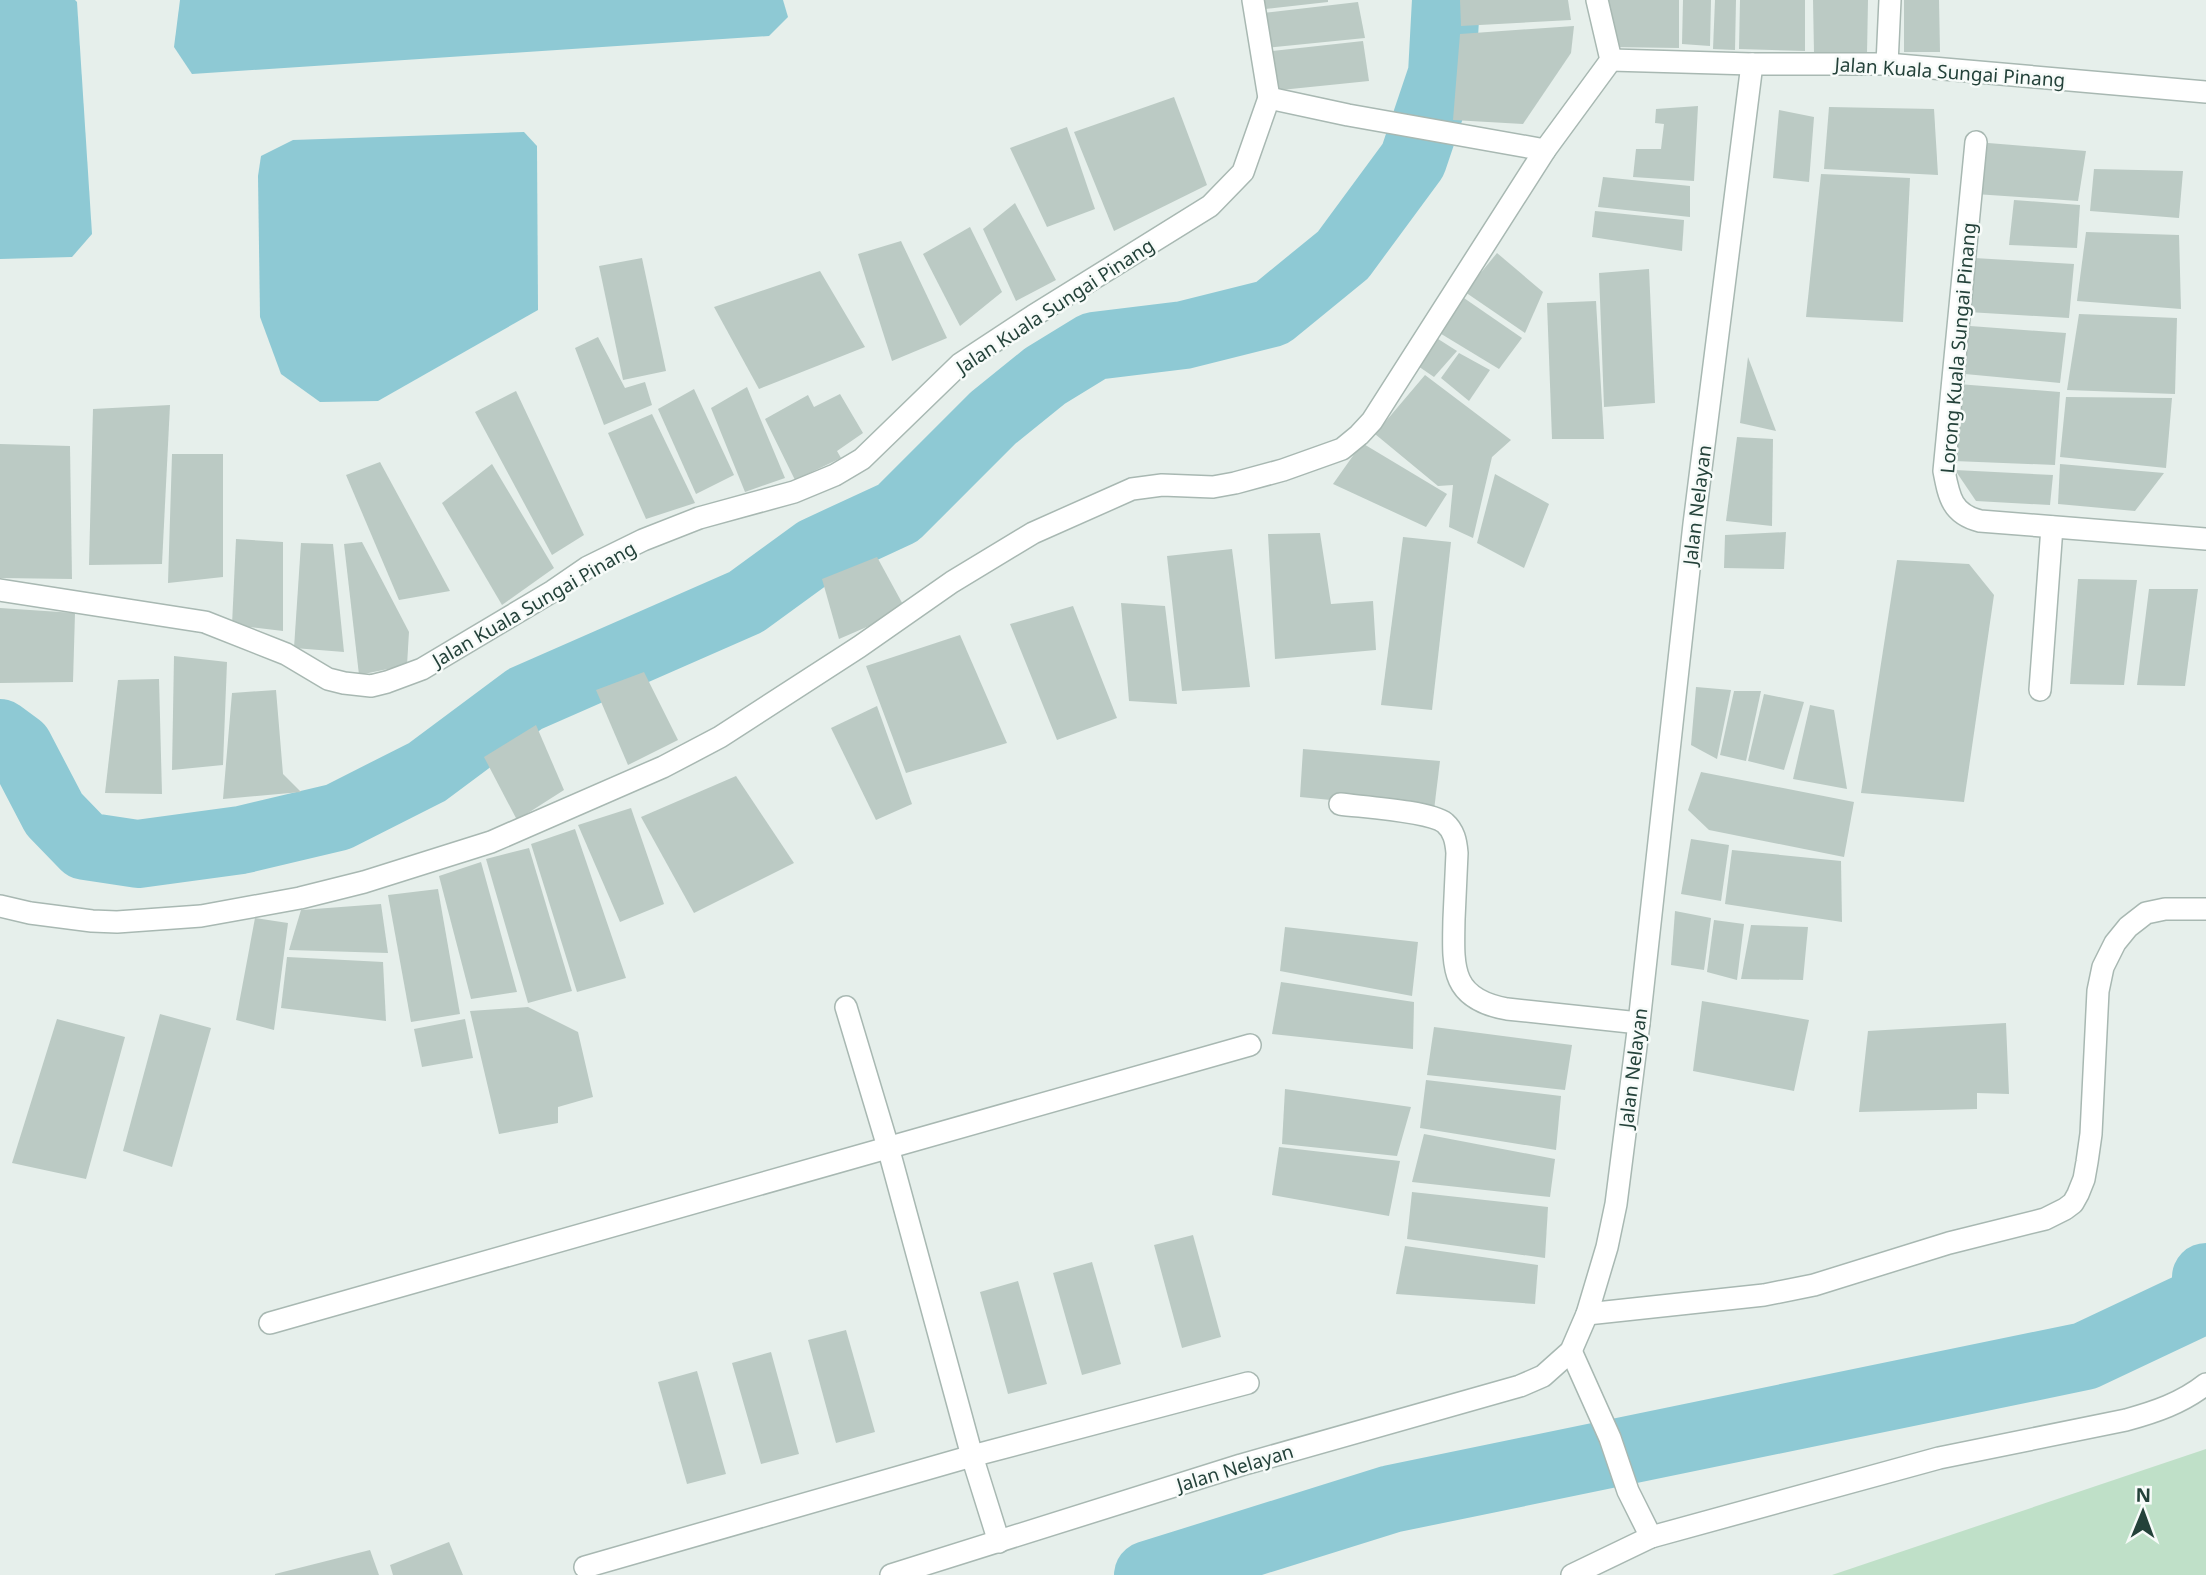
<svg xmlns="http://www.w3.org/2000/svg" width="2206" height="1575" font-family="'Noto Sans',sans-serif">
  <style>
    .green { fill: #bfe0c8 }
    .water { fill: #8ec9d4 }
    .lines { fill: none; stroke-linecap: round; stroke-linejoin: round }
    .river { stroke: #8ec9d4; stroke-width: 68 }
    .building { fill: #bbcac4 }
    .minor-casing { stroke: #a8b8b2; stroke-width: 24 }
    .minor { stroke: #fff; stroke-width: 21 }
    .labels { text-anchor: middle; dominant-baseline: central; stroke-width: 5; stroke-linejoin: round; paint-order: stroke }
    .street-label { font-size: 19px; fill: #24423a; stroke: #f7fbf9 }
  </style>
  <rect width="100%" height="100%" fill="#e6efeb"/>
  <path class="green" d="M2206 1449V1575H1832Z"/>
  <g class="water">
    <path d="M0 0H75L77 2 92 234 72 257 0 259Z"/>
    <path d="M180 0H783L788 17 769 36 192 74 174 47Z"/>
    <path d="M524 132 537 146 538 310 378 401 320 402 281 374 260 317 258 176 261 156 293 140Z"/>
  </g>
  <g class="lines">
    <g class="river">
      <path d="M0 733 19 747 54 814 85 846 138 854 241 840 338 817 427 772 525 699 746 602 816 551 898 513 993 418 1045 376 1094 346 1184 335 1272 313 1343 255 1413 160 1442 74 1446 0"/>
      <path d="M1148 1575 1391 1499 2085 1356 2206 1299V1277"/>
    </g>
  </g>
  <g class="building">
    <path d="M1263 0H1328V2L1265 9Z"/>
    <path d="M1460 0H1568L1571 20 1461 26Z"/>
    <path d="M1600 0H1679V48L1611 47Z"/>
    <path d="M1683 0H1711L1710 46 1682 44Z"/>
    <path d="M1715 0H1736L1735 50 1713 49Z"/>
    <path d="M1740 0H1805V51L1739 49Z"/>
    <path d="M1813 0H1868L1867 54 1814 53Z"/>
    <path d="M1904 0H1939L1940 52H1904Z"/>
    <path d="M1358 2 1365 38 1266 48 1263 13Z"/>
    <path d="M1574 26 1571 53 1523 124 1453 120 1460 34Z"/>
    <path d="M1363 41 1369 81 1271 91 1264 52Z"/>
    <path d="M1174 97 1207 185 1114 231 1074 132Z"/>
    <path d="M1698 106 1694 181 1633 177 1636 149H1661L1664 124 1655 123 1656 109Z"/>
    <path d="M1829 107 1934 109 1938 175 1824 169Z"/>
    <path d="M1779 110 1814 117 1809 182 1773 178Z"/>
    <path d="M1067 127 1095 209 1047 227 1010 148Z"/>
    <path d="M1976 142 2086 151 2078 201 1975 194Z"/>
    <path d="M2094 169 2183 171 2179 218 2090 211Z"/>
    <path d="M1821 174 1910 178 1903 322 1806 317Z"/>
    <path d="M1603 177 1690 186V217L1598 207Z"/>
    <path d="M2014 200 2080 205 2077 248 2009 245Z"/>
    <path d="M1015 203 1056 280 1016 301 983 229Z"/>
    <path d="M1595 211 1684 220 1682 251 1592 237Z"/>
    <path d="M970 227 1002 292 960 326 923 254Z"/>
    <path d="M2086 232 2179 235 2181 309 2077 301Z"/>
    <path d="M901 241 947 338 892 361 858 254Z"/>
    <path d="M1497 253 1543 292 1525 333 1465 292Z"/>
    <path d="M642 258 666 371 623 380 599 266Z"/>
    <path d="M1974 258 2074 264 2069 318 1968 312Z"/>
    <path d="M1649 269 1655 403 1604 407 1599 273Z"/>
    <path d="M820 271 865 347 759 389 714 307Z"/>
    <path d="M1461 296 1522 338 1499 369 1438 332Z"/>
    <path d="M1596 301 1604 439H1552L1547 303Z"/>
    <path d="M2079 314 2177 318 2175 394 2067 390Z"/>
    <path d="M1970 326 2066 333 2060 383 1965 374Z"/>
    <path d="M598 337 625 388 645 382 652 405 604 425 575 348Z"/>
    <path d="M1435 337 1457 351 1434 377 1415 364Z"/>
    <path d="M1459 353 1490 370 1469 401 1441 378Z"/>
    <path d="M1748 357 1776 431 1740 423Z"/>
    <path d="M1425 375 1511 440 1492 457 1473 538 1449 527 1453 485 1438 486 1375 434Z"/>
    <path d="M1958 384 2060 392 2055 465 1954 461Z"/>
    <path d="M747 387 785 478 745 492 711 408Z"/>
    <path d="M694 389 734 475 696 494 658 409Z"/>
    <path d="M516 391 584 535 552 555 475 412Z"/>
    <path d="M840 394 863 433 837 451 841 458 795 480 765 419 808 395 814 407Z"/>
    <path d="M2066 397 2172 398 2166 468 2060 457Z"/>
    <path d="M170 405 162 564 89 565 93 409Z"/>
    <path d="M652 414 695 503 646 519 608 433Z"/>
    <path d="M1737 437 1773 439 1772 526 1726 521Z"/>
    <path d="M1362 443 1447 494 1426 527 1333 484Z"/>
    <path d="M0 444 70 446 72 579 0 578Z"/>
    <path d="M172 454H223V577L168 583Z"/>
    <path d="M380 462 450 591 399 600 346 475Z"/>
    <path d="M492 464 554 568 502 605 442 503Z"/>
    <path d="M2060 464 2164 473 2135 511 2058 504Z"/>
    <path d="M1955 470 2053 475 2050 505 1976 501Z"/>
    <path d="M1495 474 1549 504 1524 568 1477 543Z"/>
    <path d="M1786 532 1784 569 1724 568 1725 535Z"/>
    <path d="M1320 533 1331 604 1373 601 1376 650 1275 659 1268 534Z"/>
    <path d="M1403 537 1451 542 1432 710 1381 705Z"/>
    <path d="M236 539 283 542V631L232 625Z"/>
    <path d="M362 542 409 632 407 665 359 675 344 544Z"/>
    <path d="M301 543 333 544 344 652 294 648Z"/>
    <path d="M1232 549 1250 687 1182 691 1167 556Z"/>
    <path d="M877 557 906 610 839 639 822 579Z"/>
    <path d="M1897 560 1969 564 1994 595 1964 802 1861 793Z"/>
    <path d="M2078 579 2137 580 2124 685 2070 684Z"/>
    <path d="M2149 589H2198L2185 686 2137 685Z"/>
    <path d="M1121 603 1165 606 1177 704 1129 701Z"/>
    <path d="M1073 606 1117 718 1057 740 1010 624Z"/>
    <path d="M0 608 75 613 73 682 0 683Z"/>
    <path d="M960 635 1007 743 906 773 866 666Z"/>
    <path d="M174 656 227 662 223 765 172 770Z"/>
    <path d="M644 672 678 740 628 765 596 690Z"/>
    <path d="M159 679 162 794 105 793 118 680Z"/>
    <path d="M1696 687 1731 690 1717 759 1691 745Z"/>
    <path d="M276 690 283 774 301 792 223 799 232 693Z"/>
    <path d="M1734 691H1761L1746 761 1720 755Z"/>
    <path d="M1764 694 1804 702 1784 770 1748 761Z"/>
    <path d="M1810 705 1834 710 1847 789 1793 779Z"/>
    <path d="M877 706 912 804 876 820 831 728Z"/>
    <path d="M536 725 564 790 517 820 484 757Z"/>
    <path d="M1303 749 1440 761 1434 810 1300 797Z"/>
    <path d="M1701 772 1854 802 1844 857 1709 830 1688 810Z"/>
    <path d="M736 776 794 863 694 913 641 817Z"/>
    <path d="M631 808 664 904 620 922 578 825Z"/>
    <path d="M575 829 626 978 577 992 531 844Z"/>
    <path d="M1691 839 1729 845 1721 901 1681 894Z"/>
    <path d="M529 848 572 991 528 1003 486 859Z"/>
    <path d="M1732 850 1841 861 1842 922 1725 904Z"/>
    <path d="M481 862 517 992 471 999 439 876Z"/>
    <path d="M438 889 460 1014 411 1022 388 895Z"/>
    <path d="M381 904 388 953 289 950 301 910Z"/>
    <path d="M1675 911 1711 918 1704 970 1671 965Z"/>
    <path d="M255 918 288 923 274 1030 236 1020Z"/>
    <path d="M1714 920 1744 924 1737 980 1707 972Z"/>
    <path d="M1751 925 1808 927 1803 980 1741 979Z"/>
    <path d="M1285 927 1418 942 1412 996 1280 971Z"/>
    <path d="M287 957 383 962 386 1021 281 1008Z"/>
    <path d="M1281 982 1414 1002 1413 1049 1272 1034Z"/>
    <path d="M1702 1001 1809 1020 1794 1091 1693 1071Z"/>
    <path d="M528 1007 578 1032 593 1097 558 1107V1123L499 1134 470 1011Z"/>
    <path d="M160 1014 211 1028 172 1167 123 1151Z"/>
    <path d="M57 1019 125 1037 86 1179 12 1163Z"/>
    <path d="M465 1019 473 1058 422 1067 414 1029Z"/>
    <path d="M2006 1023 2009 1094 1977 1093V1109L1859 1112 1868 1031Z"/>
    <path d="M1434 1027 1572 1045 1565 1090 1427 1075Z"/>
    <path d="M1426 1080 1561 1096 1556 1150 1420 1128Z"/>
    <path d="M1285 1089 1411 1107 1397 1156 1282 1144Z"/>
    <path d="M1424 1134 1555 1159 1550 1197 1412 1182Z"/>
    <path d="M1279 1147 1400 1161 1389 1216 1272 1195Z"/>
    <path d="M1412 1192 1548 1207 1545 1258 1407 1239Z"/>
    <path d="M1193 1235 1221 1337 1182 1348 1154 1245Z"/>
    <path d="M1405 1246 1538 1265 1535 1304 1396 1294Z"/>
    <path d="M1092 1262 1121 1364 1082 1375 1053 1273Z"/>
    <path d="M1018 1281 1047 1384 1008 1394 980 1292Z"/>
    <path d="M846 1330 875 1432 836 1443 808 1340Z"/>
    <path d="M771 1352 799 1454 761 1464 732 1363Z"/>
    <path d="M697 1371 726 1474 687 1484 658 1382Z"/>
    <path d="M449 1542 463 1575H393L390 1565Z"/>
    <path d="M370 1550 379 1575H275V1574Z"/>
  </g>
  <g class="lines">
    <defs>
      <g id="minor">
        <path d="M1253 0 1269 98"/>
        <path d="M1611 60 1752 64H1887L2206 92"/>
        <path d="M1887 64 1890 0"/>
        <path d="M1976 142 1944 471C1949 497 1952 514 1980 521L2206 539"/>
        <path d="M0 590 205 622 286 654 328 679 344 683 371 686 387 682 422 669 553 591 588 567 643 540 699 518 794 492 835 475 862 459 960 364 1033 316 1210 206 1243 172 1269 98 1348 115 1545 150"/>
        <path d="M2040 690 2052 527"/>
        <path d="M1340 804C1362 807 1430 811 1445 823 1454 831 1456 841 1457 853 1456 875 1455 897 1454 919 1453 967 1450 999 1507 1009L1639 1023"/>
        <path d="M0 906 30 913 92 921 117 922 201 916 300 898 364 882 491 842 663 767 720 737 859 647 952 582 1033 533 1132 489 1162 485 1213 487 1235 483 1283 470 1342 449 1359 435 1372 421 1545 150 1611 60 1597 0"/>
        <path d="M846 1007 888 1147 972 1456 999 1542"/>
        <path d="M1587 1314 1764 1295 1814 1285 1949 1243 2045 1219 2065 1209 2073 1203 2078 1194 2084 1179 2087 1162 2091 1134 2098 991 2103 967 2115 943 2128 927 2146 913 2165 909H2206"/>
        <path d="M270 1323 1250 1045"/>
        <path d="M1571 1351 1610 1438 1628 1491 1651 1537"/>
        <path d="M585 1567 972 1456 1248 1383"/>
        <path d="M891 1575 1241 1465 1520 1386 1543 1376 1571 1351 1587 1314 1607 1247 1616 1204 1639 1023 1694 524 1752 64"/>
        <path d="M1572 1575 1651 1537 1939 1458 2126 1420C2155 1412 2182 1403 2206 1384"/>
      </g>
    </defs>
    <use href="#minor" class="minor-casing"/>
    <use href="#minor" class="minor"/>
  </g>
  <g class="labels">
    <g class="street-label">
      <text transform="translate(1950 72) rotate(4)">Jalan Kuala Sungai Pinang</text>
      <text transform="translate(1055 306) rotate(-33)">Jalan Kuala Sungai Pinang</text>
      <text transform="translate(1958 348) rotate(-85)">Lorong Kuala Sungai Pinang</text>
      <text transform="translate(1697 505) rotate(-83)">Jalan Nelayan</text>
      <text transform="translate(534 604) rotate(-30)">Jalan Kuala Sungai Pinang</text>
      <text transform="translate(1633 1068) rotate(-83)">Jalan Nelayan</text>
      <text transform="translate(1235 1468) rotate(-17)">Jalan Nelayan</text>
    </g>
  </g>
  <g transform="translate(2143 1512) rotate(1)" stroke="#f7fbf9" stroke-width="5" paint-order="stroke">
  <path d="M0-5L12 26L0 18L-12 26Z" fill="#24423a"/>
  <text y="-10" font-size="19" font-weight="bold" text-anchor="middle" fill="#24423a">N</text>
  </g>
</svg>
